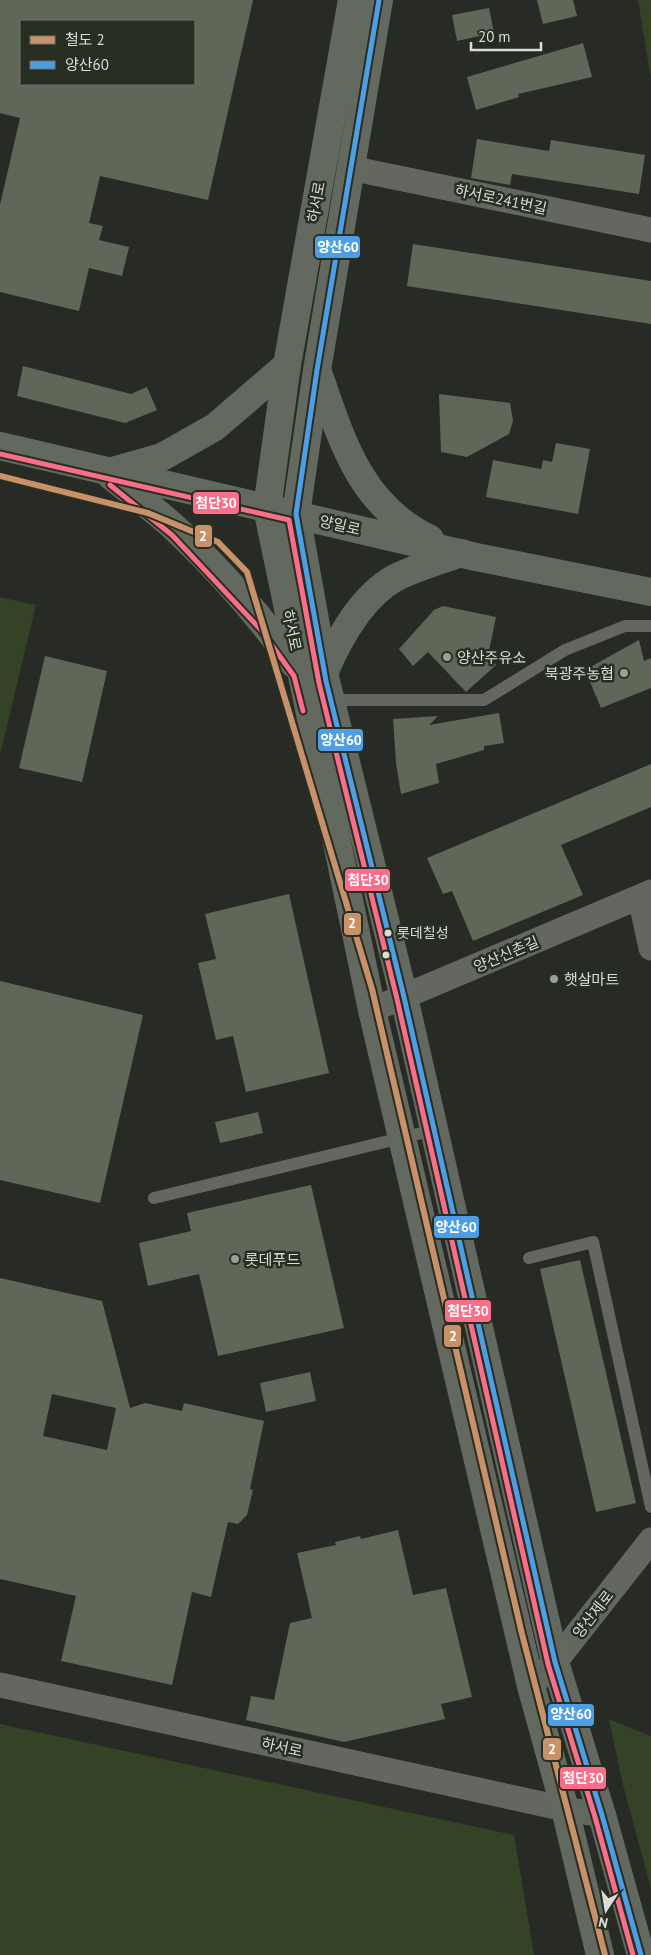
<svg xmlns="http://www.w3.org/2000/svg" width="651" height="1955" font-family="'PT Sans','Noto Sans KR',sans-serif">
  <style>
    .green { fill: #344226 }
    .building { fill: #606759; fill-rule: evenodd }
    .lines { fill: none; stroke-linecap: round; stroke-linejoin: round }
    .lane { stroke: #63675f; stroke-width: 12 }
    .street { stroke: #63675f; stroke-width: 25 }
    .secondary { stroke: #646960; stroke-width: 28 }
    .bus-1-casing { stroke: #282e22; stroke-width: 9 }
    .bus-2-casing { stroke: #282e22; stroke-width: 9 }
    .bus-1 { stroke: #4d9ee5; stroke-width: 5 }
    .bus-2 { stroke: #fb6d88; stroke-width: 5 }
    .rail-1-casing { stroke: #282e22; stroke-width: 10 }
    .rail-1 { stroke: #c7916a; stroke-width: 6 }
    .poi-dot { fill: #9b9f97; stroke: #282e22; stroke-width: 2 }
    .bus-dot { fill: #d9ded5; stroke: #282e22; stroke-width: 2 }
    .labels { text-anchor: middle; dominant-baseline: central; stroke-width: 5; stroke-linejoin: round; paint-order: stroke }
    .bus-label { font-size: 14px; fill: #d9ded5; stroke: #282e22; text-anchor: start }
    .street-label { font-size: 15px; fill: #d9ded5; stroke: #282e22 }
    .poi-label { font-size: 15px; fill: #d9ded5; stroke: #282e22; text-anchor: start }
    .line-badge { stroke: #282e22; stroke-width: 2 }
    .badge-label { font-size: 14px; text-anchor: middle; font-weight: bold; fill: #fff }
  </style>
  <rect width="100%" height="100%" fill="#282b25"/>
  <g class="green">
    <path d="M638 0H651V76L649 68Z"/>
    <path d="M0 597 36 605 0 755Z"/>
    <path d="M609 1719 651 1736V1889L622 1781Z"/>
    <path d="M0 1724 514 1835 534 1955H0Z"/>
  </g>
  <g class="building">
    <path d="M0 0H253L208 200 100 176 89 223 103 226 99 240 129 247 122 276 89 268 79 311 0 292V205L20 118 0 113ZM21 21H194V84H21Z"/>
    <path d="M537 0H573L577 16 543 24Z"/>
    <path d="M489 8 494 33 457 41 452 15Z"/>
    <path d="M583 43 592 77 518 94 519 97 476 110 467 77Z"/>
    <path d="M477 139 549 151 551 140 645 155 639 194 512 174 510 185 471 178Z"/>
    <path d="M413 244 651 281V324L407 286Z"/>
    <path d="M23 366 131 394 147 387 157 410 125 423 17 396Z"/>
    <path d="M439 394 510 403 513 421 509 434 467 457 441 452Z"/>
    <path d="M556 443 590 449 578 514 486 497 493 460 541 469 543 460 552 462Z"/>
    <path d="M443 606 496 617 488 656 496 665 466 692 428 652 413 666 399 649 434 610Z"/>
    <path d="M639 640 644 661 651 658V688L601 708 585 670Z"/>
    <path d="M45 656 107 671 82 782 19 768Z"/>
    <path d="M499 713 504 743 484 746V750L436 764 439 783 401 794 396 763 393 719 438 716 429 725Z"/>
    <path d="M651 764V807L561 845 583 895 473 941 452 891 443 894 427 858Z"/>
    <path d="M289 894 329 1073 246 1092 233 1036 216 1040 198 963 216 959 205 914Z"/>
    <path d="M0 981 143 1015 100 1203 0 1180Z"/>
    <path d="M258 1112 263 1133 220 1143 215 1122Z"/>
    <path d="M311 1185 344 1328 218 1356 199 1274 148 1286 139 1243 191 1231 187 1213Z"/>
    <path d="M580 1260 636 1503 596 1512 540 1269Z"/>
    <path d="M0 1278 102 1301 130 1408 145 1403 182 1411 184 1403 264 1421 250 1489 253 1490 247 1515 238 1524 228 1522 211 1597 192 1592 172 1685 61 1661 76 1596 0 1579ZM52 1394 116 1408 107 1450 43 1436Z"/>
    <path d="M310 1372 316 1401 266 1412 260 1383Z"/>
    <path d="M398 1530 413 1595 446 1588 472 1697 441 1704 445 1719 344 1742 246 1720 251 1696 274 1700 290 1623 312 1618 297 1553 336 1545 335 1542 360 1536 361 1539Z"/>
  </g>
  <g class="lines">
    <g class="lane">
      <path d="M332 700H484L565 650 625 626H651"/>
      <path d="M154 1198 434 1130"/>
      <path d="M529 1258 593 1242 651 1507"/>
    </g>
    <g class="street">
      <path d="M350 168 651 230"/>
      <path d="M640 897 651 948"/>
      <path d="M372 1010 651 892"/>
      <path d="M0 1685 565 1809 602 1815"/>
      <path d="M531 1686 555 1662 651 1540"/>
    </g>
    <g class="secondary">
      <path d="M352 0 287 365 267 508 372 1010 531 1686 565 1809 600 1955"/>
      <path d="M379 0 317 370 296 514 326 681 404 997 555 1662 602 1815 641 1955"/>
      <path d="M319 375C342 442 361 506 430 539"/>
      <path d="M0 446 476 557 651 592"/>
      <path d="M109 472 162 457 215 427 287 365"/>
      <path d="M110 475C133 494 157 511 178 531 221 572 260 616 294 664"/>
      <path d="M324 673C339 638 361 597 395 578 416 567 439 561 461 553"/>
    </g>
    <defs>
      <path id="bus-1" d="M379 0 317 370 296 514 326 681 404 997 555 1662 602 1815 641 1955"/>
      <g id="bus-2">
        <path d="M0 454 289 520 319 683 397 999 548 1664 595 1817 633 1955"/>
        <path d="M110 485 172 535 261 630 294 676 303 711"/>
      </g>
    </defs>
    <use href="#bus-1" class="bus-1-casing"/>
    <use href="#bus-2" class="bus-2-casing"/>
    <use href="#bus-1" class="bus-1"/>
    <use href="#bus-2" class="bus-2"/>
    <defs>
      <path id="rail-1" d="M0 476 148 513 218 542 247 572 372 989 522 1634 605 1955"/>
    </defs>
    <use href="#rail-1" class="rail-1-casing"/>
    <use href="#rail-1" class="rail-1"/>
  </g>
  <g class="poi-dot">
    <circle cx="447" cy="657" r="5"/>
    <circle cx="624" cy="673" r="5"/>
    <circle cx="554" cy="979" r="5"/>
    <circle cx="235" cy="1259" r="5"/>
  </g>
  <g class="bus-dot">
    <circle cx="388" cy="933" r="4.5"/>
    <circle cx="386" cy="955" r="4.5"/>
  </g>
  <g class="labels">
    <g class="bus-label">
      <text x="397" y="933">롯데칠성</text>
    </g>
    <g class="street-label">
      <text transform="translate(501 199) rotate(12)">하서로241번길</text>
      <text transform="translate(316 202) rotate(-80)">하서로</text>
      <text transform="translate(340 525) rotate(13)">양일로</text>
      <text transform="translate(292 630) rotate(78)">하서로</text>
      <text transform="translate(506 954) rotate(-23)">양산신촌길</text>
      <text transform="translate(593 1614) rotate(-52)">양산제로</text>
      <text transform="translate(282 1747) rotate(12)">하서로</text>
    </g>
    <g class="poi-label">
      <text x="457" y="657">양산주유소</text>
      <text x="614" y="673" text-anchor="end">북광주농협</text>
      <text x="564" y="979">햇살마트</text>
      <text x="245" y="1259">롯데푸드</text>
    </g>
  </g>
  <g class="line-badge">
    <rect x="314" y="235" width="47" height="24" rx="5" fill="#4d9ee5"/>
    <rect x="192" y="491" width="48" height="24" rx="5" fill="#fb6d88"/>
    <rect x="194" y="524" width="19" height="24" rx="5" fill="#c7916a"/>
    <rect x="317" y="728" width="47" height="24" rx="5" fill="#4d9ee5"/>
    <rect x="344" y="868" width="47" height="24" rx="5" fill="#fb6d88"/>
    <rect x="343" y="912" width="19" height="24" rx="5" fill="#c7916a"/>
    <rect x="433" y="1215" width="47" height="24" rx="5" fill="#4d9ee5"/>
    <rect x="444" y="1299" width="48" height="24" rx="5" fill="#fb6d88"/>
    <rect x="443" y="1324" width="19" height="24" rx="5" fill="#c7916a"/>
    <rect x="547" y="1703" width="48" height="24" rx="5" fill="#4d9ee5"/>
    <rect x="542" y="1737" width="20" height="24" rx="5" fill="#c7916a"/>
    <rect x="559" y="1766" width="48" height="24" rx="5" fill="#fb6d88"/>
  </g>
  <g class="badge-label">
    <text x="338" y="252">양산60</text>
    <text x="216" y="508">첨단30</text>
    <text x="203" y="541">2</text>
    <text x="341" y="745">양산60</text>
    <text x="368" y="885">첨단30</text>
    <text x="352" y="928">2</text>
    <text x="456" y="1232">양산60</text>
    <text x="468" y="1316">첨단30</text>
    <text x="453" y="1341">2</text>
    <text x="571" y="1719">양산60</text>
    <text x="552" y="1754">2</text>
    <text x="583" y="1783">첨단30</text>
  </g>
  <rect x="20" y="20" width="175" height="65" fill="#282e22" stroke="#6f746a"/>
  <rect x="30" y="36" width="25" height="8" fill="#c7916a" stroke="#6f746a"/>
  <text x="65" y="45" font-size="15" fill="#d9ded5">철도 2</text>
  <rect x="30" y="61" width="25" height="8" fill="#4d9ee5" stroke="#6f746a"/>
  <text x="65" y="70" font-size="15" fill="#d9ded5">양산60</text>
  <g transform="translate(606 1910) rotate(192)" stroke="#282e22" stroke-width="4" paint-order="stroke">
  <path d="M0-4L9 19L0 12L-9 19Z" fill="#d9ded5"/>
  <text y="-8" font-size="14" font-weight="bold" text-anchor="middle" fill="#d9ded5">N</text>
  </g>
  <path d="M471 42v8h70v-8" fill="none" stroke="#d9ded5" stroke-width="2.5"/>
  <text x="478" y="42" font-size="15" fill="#d9ded5" stroke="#282e22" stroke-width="4" paint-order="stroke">20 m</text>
</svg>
